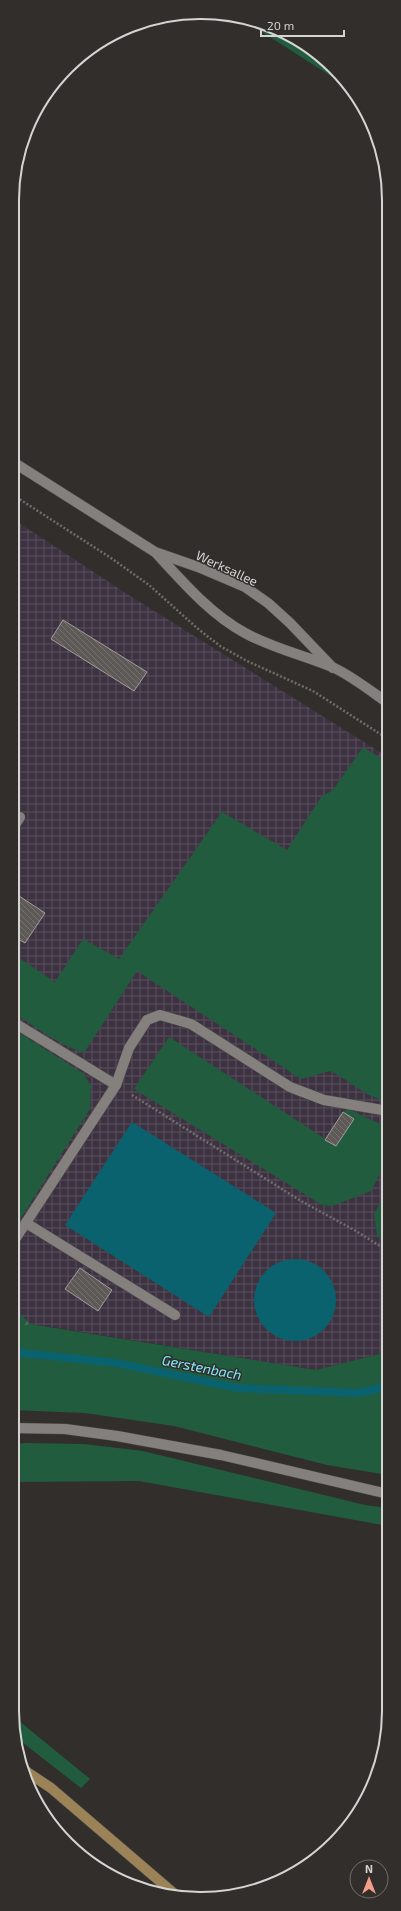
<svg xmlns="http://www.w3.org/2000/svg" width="401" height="1911" font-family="'Exo 2',sans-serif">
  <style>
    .industrial { fill: url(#industrial-grid) }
    .grass { fill: #215c3f }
    .forest { fill: url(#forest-firs) }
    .water { fill: #0a626e }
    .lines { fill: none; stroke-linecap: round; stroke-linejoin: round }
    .stream { stroke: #0a626e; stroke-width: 8 }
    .building { fill: url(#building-back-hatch); stroke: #a29d9b }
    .service-casing { stroke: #4e4b49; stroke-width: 11 }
    .minor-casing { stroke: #4e4b49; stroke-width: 11 }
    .tertiary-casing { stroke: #4e4b49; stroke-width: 11 }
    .primary-casing { stroke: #4e4b49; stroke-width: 11 }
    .path { stroke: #706d6b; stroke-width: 2.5; stroke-dasharray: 2 2; stroke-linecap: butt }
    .service { stroke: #84807e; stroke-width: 10 }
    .minor { stroke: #84807e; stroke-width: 10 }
    .tertiary { stroke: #84807e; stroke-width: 10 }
    .primary { stroke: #9b8257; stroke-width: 10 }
    .labels { text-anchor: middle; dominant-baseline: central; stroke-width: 3; stroke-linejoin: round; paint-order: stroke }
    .street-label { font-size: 13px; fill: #d6d4d2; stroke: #312e2c }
    .water-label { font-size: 14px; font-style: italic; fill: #80e9fa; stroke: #312e2c }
    .rim { fill: none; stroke: #d6d4d2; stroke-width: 2 }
  </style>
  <defs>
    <pattern id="industrial-grid" width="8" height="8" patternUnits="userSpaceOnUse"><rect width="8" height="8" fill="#3d3241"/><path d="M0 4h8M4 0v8" fill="none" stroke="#584f5c"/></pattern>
    <pattern id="forest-firs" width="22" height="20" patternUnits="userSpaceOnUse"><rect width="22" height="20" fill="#215c3f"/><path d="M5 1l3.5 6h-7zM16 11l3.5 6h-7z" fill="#40725a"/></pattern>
    <pattern id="building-back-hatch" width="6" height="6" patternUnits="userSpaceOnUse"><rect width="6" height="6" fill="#5d5957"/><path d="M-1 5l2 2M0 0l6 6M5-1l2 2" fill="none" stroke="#74706e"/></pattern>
  </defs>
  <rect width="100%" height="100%" fill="#312e2c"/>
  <path class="industrial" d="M13 519 124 592 388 757V1352L316 1370 64 1329 30 1324 12 1329Z"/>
  <g class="grass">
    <path d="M242 19 284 31 334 67 348 87Z"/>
    <path d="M363 747 388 763V1101C363 1097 352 1081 330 1071L301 1079 137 971 84 1053C59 1045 35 1027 13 1012V954L55 982 83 939 119 959 222 812 287 850 321 797 333 790Z"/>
    <path d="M13 1029 83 1073 91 1086 90 1109 12 1232Z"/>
    <path d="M169 1037 336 1146 354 1119 343 1112 348 1109 387 1127 388 1158 371 1191 332 1206 322 1205 134 1089Z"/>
    <path d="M388 1188V1243L377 1236 374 1214Z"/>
    <path d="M30 1324 316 1370 388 1352V1475L327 1465 174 1426 85 1413 12 1410V1329Z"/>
    <path d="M25 1443 84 1444 143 1451 365 1505 388 1508V1526L139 1481 12 1482V1445Z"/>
    <path d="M13 1716 90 1779 81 1788 18 1739Z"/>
  </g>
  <path class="forest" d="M12 1305 30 1324 12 1329Z"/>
  <g class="water">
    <path d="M132 1122 276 1213 209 1317 65 1225Z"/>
    <circle cx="295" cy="1300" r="41"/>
  </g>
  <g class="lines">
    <path class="stream" d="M12 1352 116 1363 238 1388 359 1393 388 1386"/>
  </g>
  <g class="building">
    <path d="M63 620 147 672 134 691 51 639Z"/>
    <path d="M13 892 45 913 25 943 13 936Z"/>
    <path d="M343 1112 354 1119 336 1146 325 1140Z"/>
    <path d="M80 1268 112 1290 98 1311 65 1289Z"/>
  </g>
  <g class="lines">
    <defs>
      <g id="service">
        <path d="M13 828 20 817"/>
        <path d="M13 1022 116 1085"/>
        <path d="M26 1223 175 1315"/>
        <path d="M12 1244 116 1085 129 1048 147 1020 160 1015 191 1024 290 1087 324 1100 388 1111"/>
      </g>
      <g id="minor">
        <path d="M13 462 155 552 198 567 245 587 268 603 290 623 333 668"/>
        <path d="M157 554C183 582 210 614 245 633 272 648 303 655 332 667 349 674 372 692 388 703"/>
      </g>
      <path id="tertiary" d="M12 1428 65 1429 117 1436 221 1455 388 1494"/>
      <path id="primary" d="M24 1770 51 1788 177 1896"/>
    </defs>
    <use href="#service" class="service-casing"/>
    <use href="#minor" class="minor-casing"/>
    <use href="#tertiary" class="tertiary-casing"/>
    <use href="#primary" class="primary-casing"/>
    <g class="path">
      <path d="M13 495 111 558 149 585 197 628 220 646 247 661 313 691 388 739"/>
      <path d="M132 1095 301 1201 356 1231 388 1251"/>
    </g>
    <use href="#service" class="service"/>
    <use href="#minor" class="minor"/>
    <use href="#tertiary" class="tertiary"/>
    <use href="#primary" class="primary"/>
  </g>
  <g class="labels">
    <g class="street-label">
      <text transform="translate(227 568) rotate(25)">Werksallee</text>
    </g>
    <g class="water-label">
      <text transform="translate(202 1367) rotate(11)">Gerstenbach</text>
    </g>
  </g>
  <path d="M0 0H401V1911H0ZM200 19H201A181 181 0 0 1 382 200V1711A181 181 0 0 1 201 1892H200A181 181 0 0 1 19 1711V200A181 181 0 0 1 200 19Z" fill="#312e2c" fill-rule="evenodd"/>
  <path class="rim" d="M200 19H201A181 181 0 0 1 382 200V1711A181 181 0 0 1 201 1892H200A181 181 0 0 1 19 1711V200A181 181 0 0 1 200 19Z"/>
  <g transform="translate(369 1879)"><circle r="19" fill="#312e2c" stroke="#73706e"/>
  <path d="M0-3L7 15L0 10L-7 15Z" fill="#f49e89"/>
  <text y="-6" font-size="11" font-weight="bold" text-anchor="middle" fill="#d6d4d2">N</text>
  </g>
  <path d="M261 30v6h83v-6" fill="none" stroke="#d6d4d2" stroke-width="2"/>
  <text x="267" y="30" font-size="12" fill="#d6d4d2" stroke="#312e2c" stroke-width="3" paint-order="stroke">20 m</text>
</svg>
